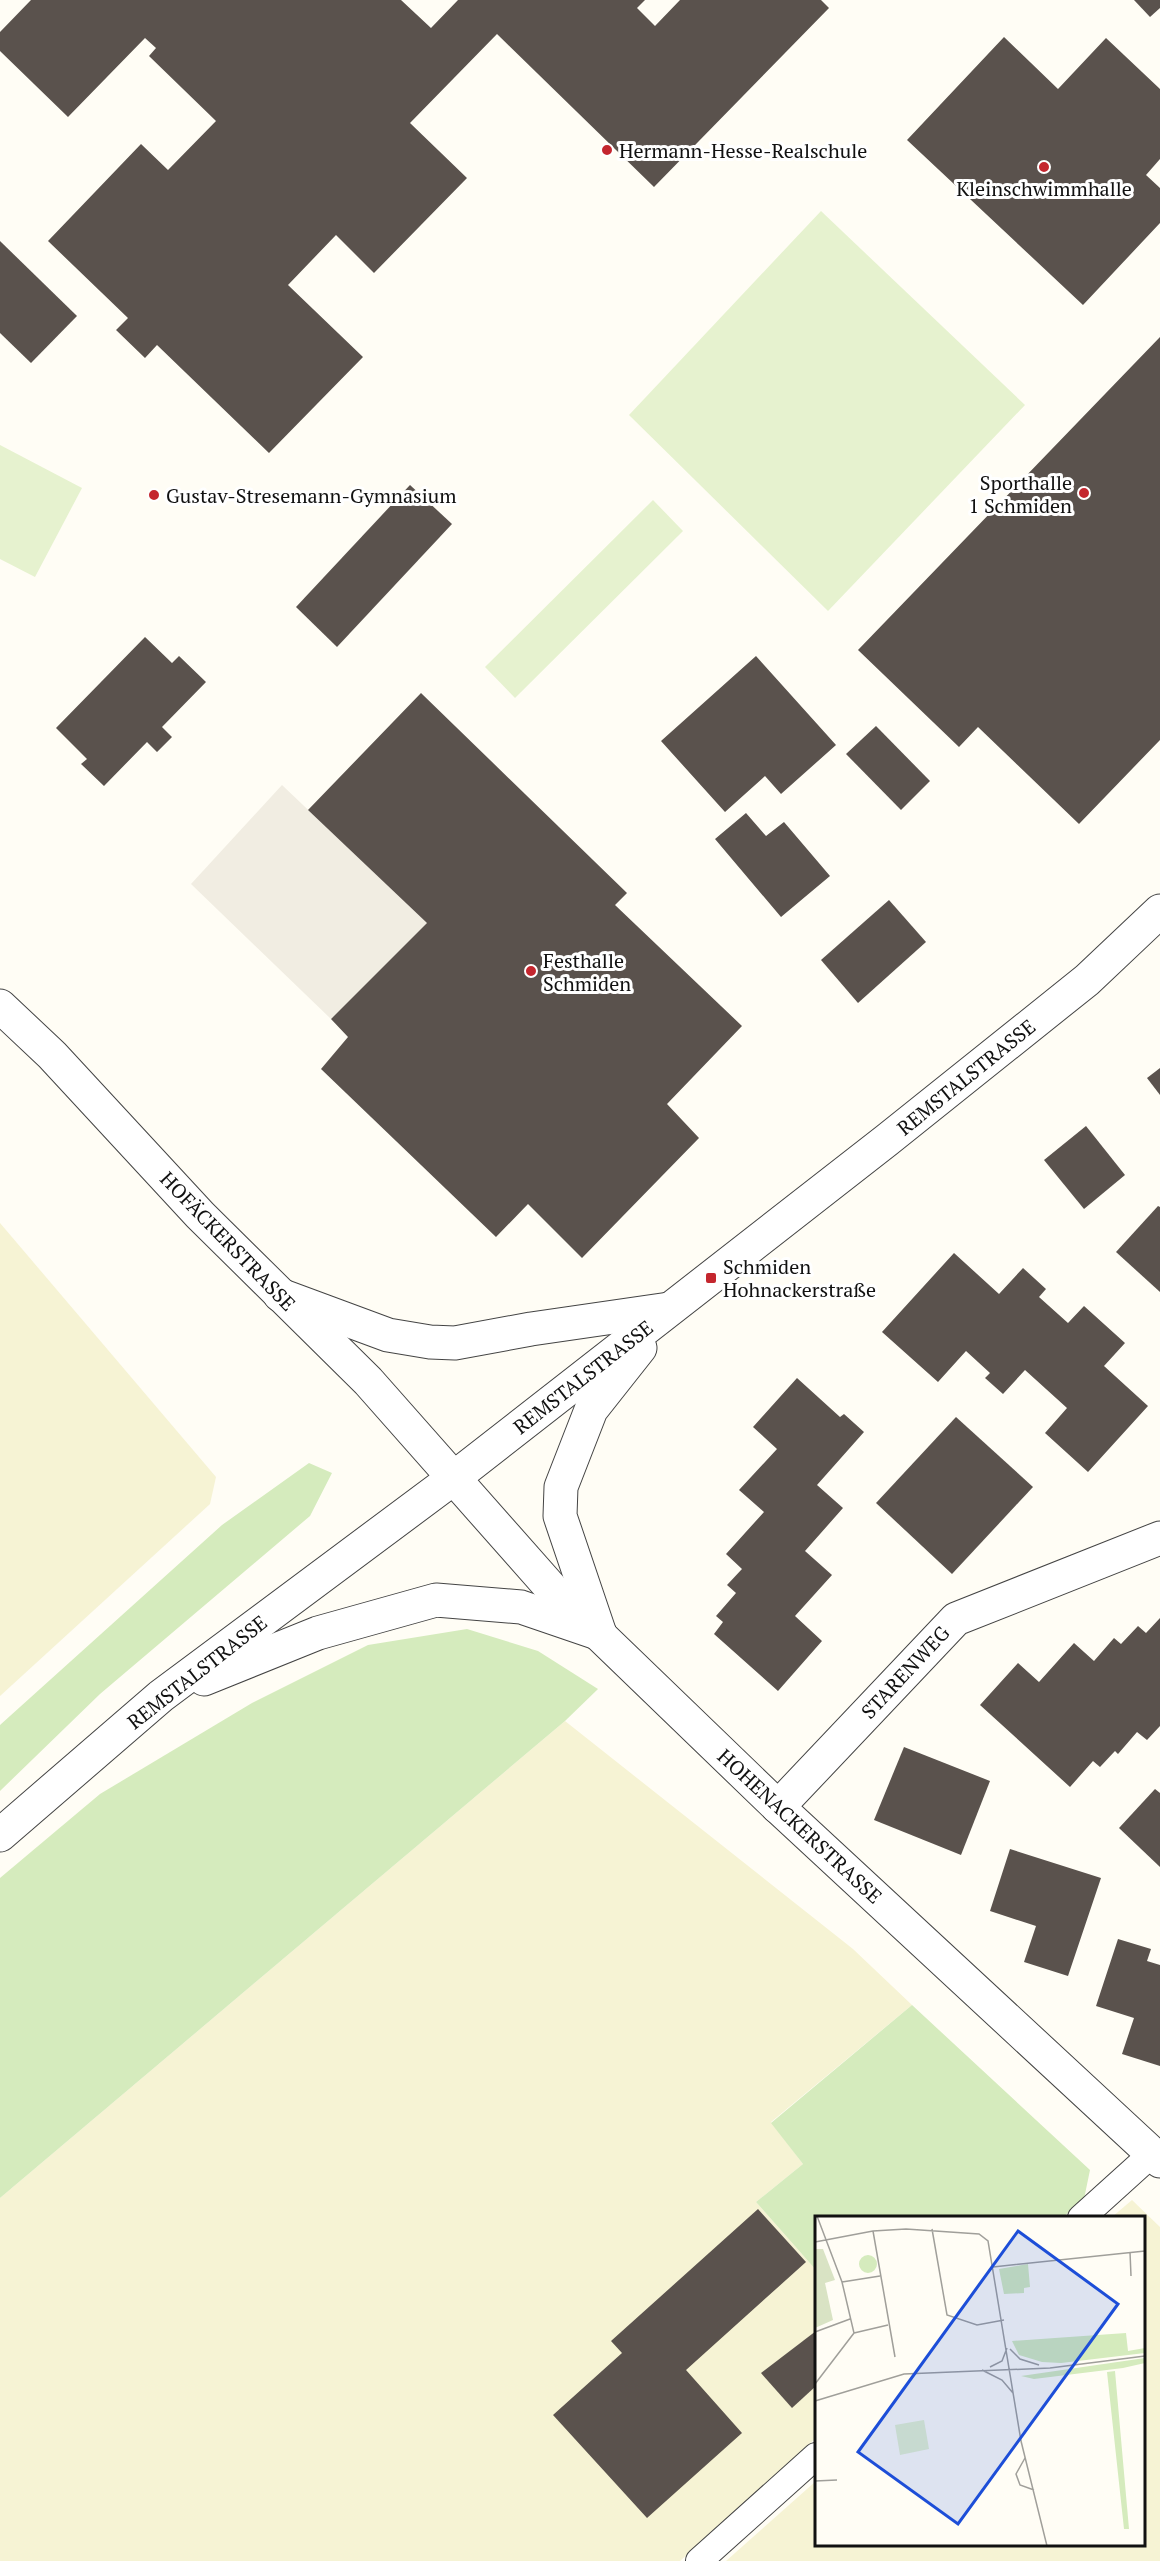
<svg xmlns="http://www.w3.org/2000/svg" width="1160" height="2561" font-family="'PT Serif',serif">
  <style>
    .farmland { fill: #f6f3d4 }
    .green { fill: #d5ebbd }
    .pitch { fill: #e6f2cf }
    .plaza { fill: #f1ede2 }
    .building { fill: #5a524d }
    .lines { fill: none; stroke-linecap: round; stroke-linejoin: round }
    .service-casing { stroke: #444; stroke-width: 28 }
    .minor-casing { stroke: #444; stroke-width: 35 }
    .tertiary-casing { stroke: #444; stroke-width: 35 }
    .service { stroke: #fff; stroke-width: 26 }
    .minor { stroke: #fff; stroke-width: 33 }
    .tertiary { stroke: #fff; stroke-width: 33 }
    .poi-dot { fill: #c4262e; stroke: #fff; stroke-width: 2 }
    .labels { text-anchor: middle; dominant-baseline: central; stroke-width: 6; stroke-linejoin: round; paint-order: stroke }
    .poi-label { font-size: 20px; fill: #111; stroke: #fff; text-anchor: start }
    .street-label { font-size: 20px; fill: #111; stroke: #fff }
    .inset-road { fill: none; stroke: #a09f9a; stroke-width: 1.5 }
    .view { fill: #1d4ed8; fill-opacity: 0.15; stroke: #1d4ed8; stroke-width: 3 }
    .inset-edge { fill: none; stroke: #111; stroke-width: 3 }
  </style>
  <rect width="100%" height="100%" fill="#fffdf5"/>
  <g class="farmland">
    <path d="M0 1223 216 1477 210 1504 0 1696Z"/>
    <path d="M565 1721 853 1949 912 2005 771 2122 803 2164 756 2202 816 2270V2438L680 2561H0V2198Z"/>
    <path d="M1132 2200 1160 2227V2561H726L816 2481V2544H1144V2218L1112 2217Z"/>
  </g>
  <g class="green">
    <path d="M309 1463 332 1473 310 1516 100 1694 0 1791V1725L222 1525Z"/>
    <path d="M467 1629 538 1651 598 1689 565 1721 0 2198V1878L100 1794 252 1703 368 1645Z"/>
    <path d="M912 2005 1090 2170 1084 2199 1063 2217 816 2218V2270L756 2202 803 2164 771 2123Z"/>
  </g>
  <g class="pitch">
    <path d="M821 211 1025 405 828 611 629 415Z"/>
    <path d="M0 445 82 488 35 577 0 559Z"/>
    <path d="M653 500 683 531 515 698 485 667Z"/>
  </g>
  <path class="plaza" d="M282 785 427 923 331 1019 191 884Z"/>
  <g class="building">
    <path d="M31 0H401L431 28 458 0H645L637 8 655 26 680 0H821L829 8 654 187 497 34 410 123 467 178 374 273 336 235 288 285 363 357 269 453 157 345 145 358 116 330 128 318 48 241 141 144 168 170 216 121 149 56 156 48 145 38 68 117 0 51V32Z"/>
    <path d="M1134 0H1160V8L1150 17Z"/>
    <path d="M1004 37 1058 89 1106 38 1160 89V159L1146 175 1160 188V223L1083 305 907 140Z"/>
    <path d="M0 241 77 316 31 363 0 333Z"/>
    <path d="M1160 337V740L1079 824 978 727 959 747 858 650Z"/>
    <path d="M410 485 452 524 337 647 296 607Z"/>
    <path d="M145 637 172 663 179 656 206 682 162 727 172 737 157 752 147 742 104 786 81 764 87 759 56 728Z"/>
    <path d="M756 656 836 745 781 794 765 776 725 812 661 741Z"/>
    <path d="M421 693 627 893 615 905 742 1026 667 1104 699 1138 582 1258 528 1204 496 1237 321 1069 348 1037 331 1019 427 923 308 810Z"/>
    <path d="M876 726 930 781 901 810 846 754Z"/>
    <path d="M746 813 766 836 784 822 830 876 781 917 715 839Z"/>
    <path d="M889 900 926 942 858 1003 821 960Z"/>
    <path d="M1160 1068V1095L1147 1078Z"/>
    <path d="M1086 1126 1125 1175 1084 1209 1044 1160Z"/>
    <path d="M1158 1206 1160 1207V1292L1116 1252Z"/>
    <path d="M954 1253 999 1294 1023 1268 1046 1289 1039 1297 1068 1323 1084 1306 1125 1343 1104 1366 1148 1406 1088 1472 1045 1433 1067 1408 1025 1370 1003 1394 985 1378 990 1373 966 1351 938 1382 882 1332Z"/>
    <path d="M797 1378 840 1417 844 1414 864 1432 817 1485 843 1508 805 1551 832 1575 795 1616 822 1641 778 1691 714 1634 723 1622 716 1616 736 1593 727 1585 742 1569 726 1554 764 1512 739 1490 777 1449 753 1427Z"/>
    <path d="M956 1417 1033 1487 952 1574 876 1503Z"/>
    <path d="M1160 1618V1726L1147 1740 1137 1732 1118 1754 1115 1751 1100 1767 1093 1761 1070 1787 980 1705 1018 1663 1039 1682 1074 1643 1094 1661 1114 1638 1121 1644 1138 1626 1146 1633Z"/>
    <path d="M904 1747 990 1781 961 1855 874 1820Z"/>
    <path d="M1155 1789 1160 1793V1867L1119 1828Z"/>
    <path d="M1010 1849 1101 1878 1068 1976 1024 1962 1036 1926 990 1911Z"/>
    <path d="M1118 1939 1151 1949 1147 1961 1160 1965V2066L1122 2054 1134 2018 1096 2006Z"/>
    <path d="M758 2209 806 2262 686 2370 742 2433 647 2518 553 2415 622 2353 611 2341Z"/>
    <path d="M816 2331V2386L792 2408 761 2373Z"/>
  </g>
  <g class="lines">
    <defs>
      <g id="service">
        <path d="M1081 2218 1153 2153"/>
        <path d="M699 2561 816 2456"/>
      </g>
      <g id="minor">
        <path d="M0 1006 52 1055 200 1215 368 1381 551 1588 778 1807 1160 2161"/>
        <path d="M778 1807 956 1619 1160 1538"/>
      </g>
      <g id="tertiary">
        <path d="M280 1295 388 1335 430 1342 455 1343 531 1329 669 1309"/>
        <path d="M600 1634 560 1516 561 1487 591 1410 640 1348"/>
        <path d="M204 1679 318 1633 436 1600 521 1607 600 1634"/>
        <path d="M0 1835 161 1696 455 1477 887 1140 1087 980 1160 911"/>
      </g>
    </defs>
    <use href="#service" class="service-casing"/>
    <use href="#minor" class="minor-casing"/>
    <use href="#tertiary" class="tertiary-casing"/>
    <use href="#service" class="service"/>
    <use href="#minor" class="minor"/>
    <use href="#tertiary" class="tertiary"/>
  </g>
  <g class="poi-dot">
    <circle cx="607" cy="150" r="6"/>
    <circle cx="1044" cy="167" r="6"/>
    <circle cx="1084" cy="493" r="6"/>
    <circle cx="154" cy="495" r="6"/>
    <circle cx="531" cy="971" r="6"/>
    <rect x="705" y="1272" width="12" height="12" rx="3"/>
  </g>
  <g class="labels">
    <g class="poi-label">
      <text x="619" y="150">Hermann-Hesse-Realschule</text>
      <text x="1044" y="188" text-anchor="middle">Kleinschwimmhalle</text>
      <text x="1072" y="482" text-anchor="end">Sporthalle<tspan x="1072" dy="23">1 Schmiden</tspan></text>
      <text x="166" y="495">Gustav-Stresemann-Gymnasium</text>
      <text x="543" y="960">Festhalle<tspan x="543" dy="23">Schmiden</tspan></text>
      <text x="723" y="1266">Schmiden<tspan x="723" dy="23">Hohnackerstraße</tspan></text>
    </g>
    <g class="street-label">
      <text transform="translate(966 1077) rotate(-39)">REMSTALSTRASSE</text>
      <text transform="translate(228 1241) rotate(46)">HOFÄCKERSTRASSE</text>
      <text transform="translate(583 1377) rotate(-38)">REMSTALSTRASSE</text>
      <text transform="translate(197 1672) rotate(-38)">REMSTALSTRASSE</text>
      <text transform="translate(905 1672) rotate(-47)">STARENWEG</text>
      <text transform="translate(800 1826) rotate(43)">HOHENACKERSTRASSE</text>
    </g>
  </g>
  <g transform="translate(815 2216)">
    <rect width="330" height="330" fill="#fffdf5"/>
    <path d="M44 48a9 9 0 1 1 18 0a9 9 0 1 1-18 0ZM213 48 215 71 209 72V77L189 78 184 53ZM311 117 313 135 330 132V137L246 147 227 146 204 139 197 125ZM330 142V147L308 152 219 163 206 160ZM300 155 314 313H309L292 156Z" fill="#d5ebbd"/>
    <path d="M0 33H8L20 64 10 67 18 104 0 112Z" fill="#d9e3c4"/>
    <path d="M109 204 114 233 85 239 80 209Z" fill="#e6f2cf"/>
    <path class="inset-road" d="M117 13 132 99 162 109 189 104M58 15 80 141M0 26 58 15 91 13 164 18 173 25 206 225 232 330M315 36 316 60M178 51 330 35M27 66 65 60M0 116 35 103M39 117 73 109M195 133 205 143 224 149M175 151 187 145 192 132M167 154 187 164 198 177M0 168 39 117 27 66 2 0M0 185 89 158 235 152 330 140M210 242 201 258 205 269 219 274M0 265 22 264"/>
    <path class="view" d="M203 15 303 88 143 308 43 236Z"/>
    <rect width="330" height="330" class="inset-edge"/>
  </g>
</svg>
